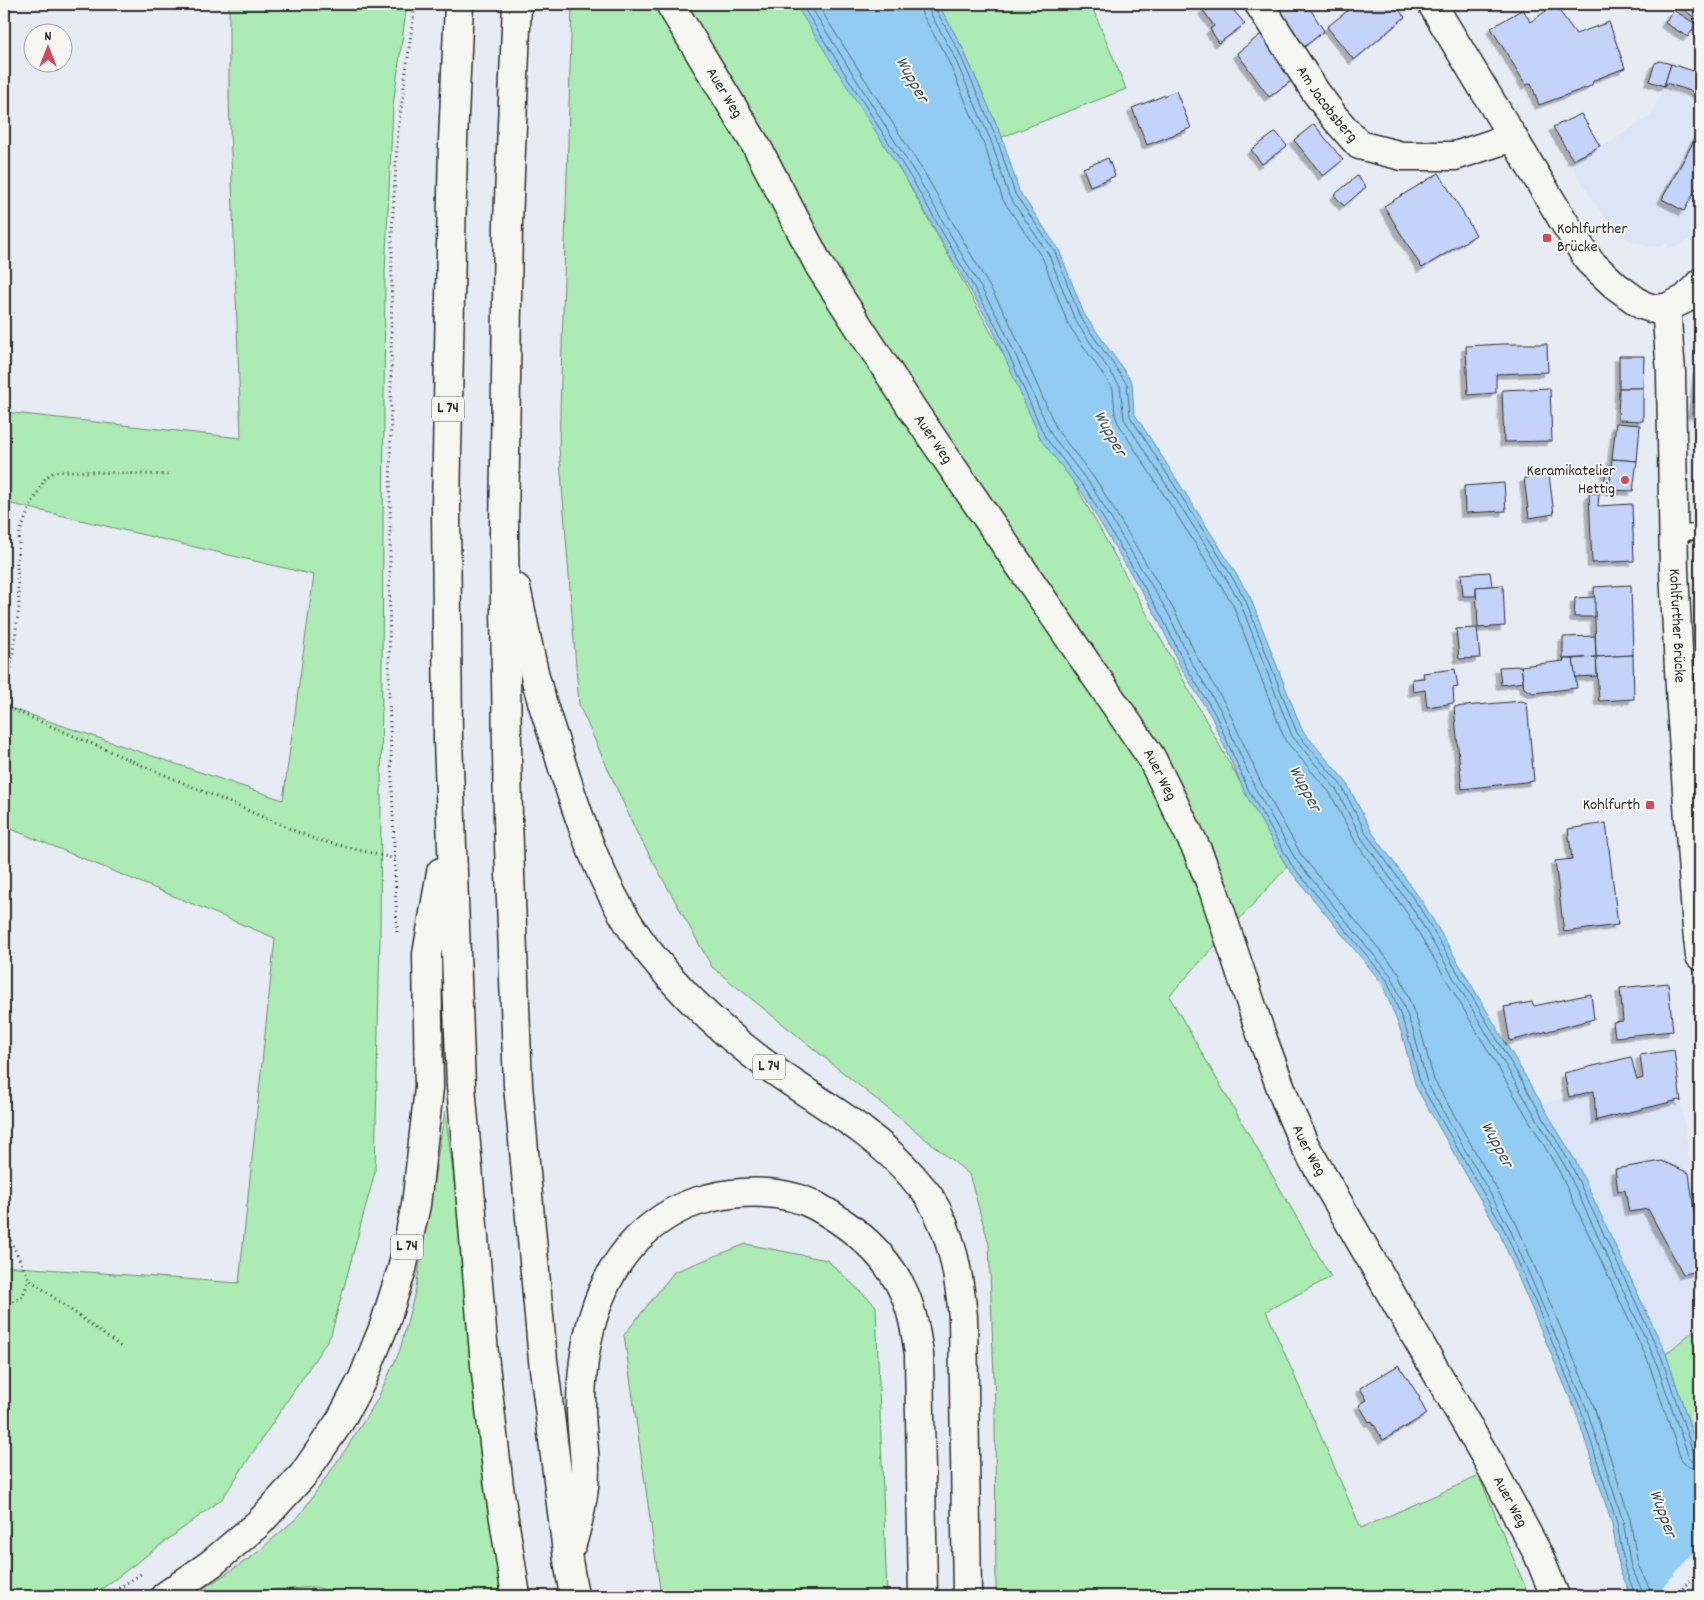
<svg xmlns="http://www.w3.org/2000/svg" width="1704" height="1600" font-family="Dekko,sans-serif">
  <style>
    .built { fill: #dce4f6 }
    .green { fill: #acebb3; stroke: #6c8b6f }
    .water { fill: #93ccf2; stroke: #698ca2 }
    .pier { fill: #e7ecf4 }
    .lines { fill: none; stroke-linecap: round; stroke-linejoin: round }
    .shore { stroke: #556b7b; stroke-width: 1 }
    .building { fill: #c4d3f9; stroke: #2b2b2b; filter: url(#shadow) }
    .service-casing { stroke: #2b2b2b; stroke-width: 18 }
    .minor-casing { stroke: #2b2b2b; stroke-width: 31 }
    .secondary-casing { stroke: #2b2b2b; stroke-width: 31 }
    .trunk-casing { stroke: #2b2b2b; stroke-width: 31 }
    .path { stroke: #2b2b2b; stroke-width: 3; stroke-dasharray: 1 4; stroke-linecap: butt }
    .service { stroke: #f6f6f2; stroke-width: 14 }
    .minor { stroke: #f6f6f2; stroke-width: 28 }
    .secondary { stroke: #f6f6f2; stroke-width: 28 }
    .trunk { stroke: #f6f6f2; stroke-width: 28 }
    .poi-dot { fill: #d1495b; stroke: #f6f6f2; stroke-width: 2 }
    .labels { text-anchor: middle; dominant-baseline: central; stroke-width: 4; stroke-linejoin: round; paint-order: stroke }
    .shield { fill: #f6f6f2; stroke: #686867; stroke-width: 1 }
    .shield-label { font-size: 15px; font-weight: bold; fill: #2b2b2b }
    .street-label { font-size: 16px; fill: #2b2b2b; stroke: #f6f6f2 }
    .poi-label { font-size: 16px; fill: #2b2b2b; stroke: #f6f6f2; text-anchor: end }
    .water-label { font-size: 18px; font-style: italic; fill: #45535d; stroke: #f6f6f2 }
  </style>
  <defs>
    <filter id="shadow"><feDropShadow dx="-4.5" dy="4.5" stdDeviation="0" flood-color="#0004"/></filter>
  </defs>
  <rect width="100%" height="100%" fill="#e7ecf4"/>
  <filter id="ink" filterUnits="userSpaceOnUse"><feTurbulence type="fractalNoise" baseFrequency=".02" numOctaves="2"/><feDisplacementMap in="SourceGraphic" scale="10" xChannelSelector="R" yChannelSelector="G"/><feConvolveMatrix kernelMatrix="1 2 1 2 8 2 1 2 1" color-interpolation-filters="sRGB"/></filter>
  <g filter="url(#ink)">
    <g class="built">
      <path d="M1663 89 1700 103V221L1689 240 1679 246 1669 248 1667 243 1660 246H1647L1629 240 1613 228 1593 201 1571 164 1572 161 1614 140 1652 114Z"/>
      <path d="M1677 1070 1700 1242V1325L1666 1354 1576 1163 1541 1104Z"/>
    </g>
    <g class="green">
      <path d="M229 4H407L393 106 385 273 380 936 375 1172 331 1335 222 1499 103 1588 90 1596H4V1266L239 1283 275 938 4 826V706L283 800 314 575 4 502V412L241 438 229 98Z"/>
      <path d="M572 4H812L909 184 1287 867 1169 996 1331 1277 1266 1311 1361 1528 1479 1476 1529 1596H996L995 1405 989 1244 969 1174 712 967 636 831 579 705 559 447Z"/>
      <path d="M938 4H1091L1126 89 1002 137 962 47Z"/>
      <path d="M445 1111 508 1596H355L314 1587 253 1592 241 1596H192L253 1556 299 1516 346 1449 377 1400 400 1350 416 1288Z"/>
      <path d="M746 1244 827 1260 876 1306 887 1596H661L624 1335 674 1272Z"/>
      <path d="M1700 1325V1457L1666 1354Z"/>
    </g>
    <path class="water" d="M795 4H938L962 47 1002 137 1019 191 1059 250 1084 314 1132 382 1134 413 1219 546 1250 597 1302 730 1346 782 1372 832 1423 903 1576 1162 1666 1354 1700 1457V1596H1632L1620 1571 1612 1524 1576 1412 1499 1232 1416 1087 1402 1034 1382 983 1287 867 1245 793 1211 716 1181 668 1158 619 1083 494 1041 440 992 328 909 184Z"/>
    <path class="pier" d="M1700 1545V1596H1655Z"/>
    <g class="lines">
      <g class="shore">
        <path d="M801 4 913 181 996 326 1045 437 1087 491 1162 617 1185 665 1215 714 1249 791 1291 864 1387 980 1407 1032 1421 1085 1504 1229 1581 1410 1617 1523 1625 1569 1636 1596"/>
        <path d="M809 4 918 178 1001 323 1051 434 1092 487 1168 613 1191 662 1221 711 1255 788 1296 860 1392 977 1413 1030 1427 1083 1509 1227 1586 1407 1623 1521 1631 1567 1642 1590 1643 1596"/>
        <path d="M817 4 925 174 1008 319 1057 430 1098 483 1174 610 1198 659 1227 707 1262 785 1302 856 1399 973 1420 1028 1434 1080 1516 1223 1593 1404 1630 1519 1638 1565 1649 1587 1650 1596"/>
        <path d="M920 4 922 14 946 56 984 144 1003 200 1043 259 1068 324 1113 389 1115 415 1118 423 1203 556 1233 605 1285 740 1330 793 1356 843 1407 913 1559 1171 1648 1361 1681 1459 1689 1467 1700 1470"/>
        <path d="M928 4 929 11 952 52 991 141 1009 196 1049 255 1075 320 1120 386 1124 419 1210 552 1240 602 1292 736 1336 789 1362 839 1413 909 1566 1168 1655 1359 1688 1455 1693 1461 1700 1462"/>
        <path d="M934 4 935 8 958 50 997 139 1015 194 1055 252 1080 317 1127 384 1130 416 1215 549 1245 599 1297 733 1341 785 1367 835 1418 905 1571 1165 1661 1356 1693 1452 1696 1455 1700 1456"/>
      </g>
    </g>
    <g class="building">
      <path d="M1211 4H1236L1239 7 1234 11 1245 24 1219 43 1210 29 1214 26 1203 10Z"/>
      <path d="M1274 4H1307L1324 31 1304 47Z"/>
      <path d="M1356 4H1394L1405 17 1354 60 1327 27Z"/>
      <path d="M1686 4H1700V22L1682 8Z"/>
      <path d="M1555 5 1576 34 1609 22 1625 68 1594 80 1591 86 1539 105 1531 83 1526 85 1491 28 1523 9 1530 22Z"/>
      <path d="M1673 10 1696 24 1688 37 1665 23Z"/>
      <path d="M1269 28 1302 73 1269 97 1237 53Z"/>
      <path d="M1660 61 1671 64 1664 86 1649 81 1655 63Z"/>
      <path d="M1671 64 1700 73V94L1666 83 1665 86H1664Z"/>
      <path d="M1176 91 1191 128 1147 145 1132 108Z"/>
      <path d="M1581 114 1600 146 1573 160 1553 127Z"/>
      <path d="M1314 124 1343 160 1323 176 1294 140Z"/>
      <path d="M1700 130V181L1684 211 1662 199Z"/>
      <path d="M1276 132 1287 146 1262 164 1251 150Z"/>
      <path d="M1108 158 1115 176 1090 186 1083 168Z"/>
      <path d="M1439 173 1476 235 1422 268 1384 206Z"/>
      <path d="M1357 176 1366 187 1344 206 1334 195Z"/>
      <path d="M1503 344H1547L1548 372 1496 374V393L1468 395 1466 346Z"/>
      <path d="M1619 356H1644L1643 388H1619Z"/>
      <path d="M1698 369H1700V414H1692Z"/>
      <path d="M1550 388 1552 441 1504 442 1502 390Z"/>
      <path d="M1619 388H1643V421L1618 420Z"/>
      <path d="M1616 423 1640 425 1637 461 1612 459Z"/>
      <path d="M1612 459 1637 461 1633 491 1609 490Z"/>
      <path d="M1606 470 1611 471 1609 490 1604 489Z"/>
      <path d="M1549 475 1554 514 1529 518 1524 478Z"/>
      <path d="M1504 483 1506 511 1465 513 1464 486Z"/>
      <path d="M1589 493H1599L1598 506 1632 504 1634 561 1592 563Z"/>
      <path d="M1490 572 1492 586 1476 587V596H1463L1461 574Z"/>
      <path d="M1503 585 1505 626 1478 628 1476 587Z"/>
      <path d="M1631 585 1633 655 1596 657 1594 587Z"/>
      <path d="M1595 597V617H1574L1575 598Z"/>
      <path d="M1477 628 1480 658 1459 659 1456 629Z"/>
      <path d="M1595 636 1596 657 1563 659V637Z"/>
      <path d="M1633 655 1634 699 1599 701 1596 657Z"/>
      <path d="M1596 657 1597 676 1575 677 1573 659Z"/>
      <path d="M1563 659H1573L1577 688 1533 693 1524 688 1521 666 1564 661Z"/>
      <path d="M1521 666 1523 682 1501 685 1499 667Z"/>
      <path d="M1455 669 1458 687 1453 688 1454 703 1427 707 1425 690 1413 692 1412 679 1424 678 1423 673Z"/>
      <path d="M1522 701 1527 703 1534 781 1462 789 1454 707Z"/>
      <path d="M1606 823 1618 925 1564 932 1555 861 1572 859 1568 829Z"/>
      <path d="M1668 983 1673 1031 1615 1037 1613 1022 1623 1021 1620 988Z"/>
      <path d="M1591 994 1594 1019 1510 1041 1504 1007 1532 1002 1534 1006Z"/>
      <path d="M1674 1050 1681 1102 1679 1100 1597 1120 1596 1122 1594 1091 1569 1097 1564 1073 1631 1057 1637 1080 1643 1078 1640 1055Z"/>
      <path d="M1662 1161 1689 1173 1700 1257V1271L1683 1274 1648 1209 1629 1212 1625 1190 1618 1191 1615 1169Z"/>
      <path d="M1399 1365 1420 1398 1419 1399 1427 1414 1383 1440 1372 1421 1369 1422 1359 1405 1367 1400 1360 1388Z"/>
    </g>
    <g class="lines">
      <defs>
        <path id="service" d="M1673 535 1700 531"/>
        <g id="minor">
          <path id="s1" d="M670 4 757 147 820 267 913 410 1151 757 1197 850 1213 889 1261 1034 1288 1107 1304 1144 1488 1461 1538 1554 1555 1596"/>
          <path id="s2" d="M1259 4 1315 91 1335 118 1359 145 1402 156H1455L1513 137"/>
          <path id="s3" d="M1666 308 1671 372 1674 571 1681 708 1697 929 1700 956"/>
        </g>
        <path id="secondary" d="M1432 4 1564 222 1590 262 1616 286 1642 305 1654 309 1666 308 1685 299 1700 283"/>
        <g id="trunk">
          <path d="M459 4 453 141 446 508 448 740 461 1086 485 1365 499 1487 516 1596"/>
          <path d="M517 4 508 222 504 534 508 820 518 1085 543 1360 568 1560 574 1596"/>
          <path d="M516 588C523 618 528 649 536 680 543 708 554 737 562 765 583 831 605 896 648 951 685 998 727 1037 775 1071 823 1105 874 1132 913 1177 918 1184 925 1190 930 1198 952 1234 959 1275 963 1317L967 1596"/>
          <path d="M572 1544C579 1520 585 1494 585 1470 585 1450 581 1430 581 1409 581 1349 594 1282 638 1238 657 1220 680 1205 706 1199 740 1190 784 1189 816 1206 854 1227 888 1255 905 1295 913 1314 916 1334 919 1354L923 1596"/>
          <path d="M165 1596 212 1563 260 1522 303 1475 340 1421 363 1378 384 1326 402 1269 416 1205 429 1088 427 954 441 872"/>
        </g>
      </defs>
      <use href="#service" class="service-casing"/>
      <use href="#minor" class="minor-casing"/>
      <use href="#secondary" class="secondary-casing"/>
      <use href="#trunk" class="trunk-casing"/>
      <g class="path">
        <path d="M4 681 10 674 19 607 17 563 20 532 30 507 46 477 54 472 70 471 169 475"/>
        <path d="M4 706 314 839 396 859"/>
        <path d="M397 932 389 696 392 231 398 131 415 4"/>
        <path d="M4 1227 29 1279 121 1347"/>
        <path d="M4 1307 23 1296 29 1279"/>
        <path d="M106 1596 141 1574"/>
        <path d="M1676 1596 1700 1569"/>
      </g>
      <use href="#service" class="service"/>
      <use href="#minor" class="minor"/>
      <use href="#secondary" class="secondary"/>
      <use href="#trunk" class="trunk"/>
    </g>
  </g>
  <g class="poi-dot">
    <rect x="1542" y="233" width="10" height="10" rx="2.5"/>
    <circle cx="1625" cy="480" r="5"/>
    <rect x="1645" y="800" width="10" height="10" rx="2.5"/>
  </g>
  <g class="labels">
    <g class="shield">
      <rect x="432" y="396.5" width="32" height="25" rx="4"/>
      <rect x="753" y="1054.5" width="32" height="25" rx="4"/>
      <rect x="391" y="1234.5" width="32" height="25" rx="4"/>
    </g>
    <g class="shield-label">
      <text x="448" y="409">L 74</text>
      <text x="769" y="1067">L 74</text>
      <text x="407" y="1247">L 74</text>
    </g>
    <g class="street-label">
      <text stroke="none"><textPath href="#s1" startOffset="104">Auer Weg</textPath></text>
      <text stroke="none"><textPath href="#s2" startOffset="121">Am Jacobsberg</textPath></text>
      <text stroke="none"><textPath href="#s1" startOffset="509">Auer Weg</textPath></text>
      <text stroke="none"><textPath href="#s3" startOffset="318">Kohlfurther Brücke</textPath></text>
      <text stroke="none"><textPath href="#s1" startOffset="914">Auer Weg</textPath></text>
      <text stroke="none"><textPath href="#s1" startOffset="1319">Auer Weg</textPath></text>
      <text stroke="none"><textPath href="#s1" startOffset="1724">Auer Weg</textPath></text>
    </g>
    <g class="poi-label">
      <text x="1557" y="229" text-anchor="start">Kohlfurther<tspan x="1557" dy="18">Brücke</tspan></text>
      <text x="1615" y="471">Keramikatelier<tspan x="1615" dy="18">Hettig</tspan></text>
      <text x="1640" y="805">Kohlfurth</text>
    </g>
    <g class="water-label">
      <text transform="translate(911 80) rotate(61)">Wupper</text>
      <text transform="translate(1109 434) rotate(61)">Wupper</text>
      <text transform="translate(1304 789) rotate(62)">Wupper</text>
      <text transform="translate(1496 1145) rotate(62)">Wupper</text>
      <text transform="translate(1662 1514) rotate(70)">Wupper</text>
    </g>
  </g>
  <rect width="1704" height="1600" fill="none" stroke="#f6f6f2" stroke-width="20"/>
  <rect x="10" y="10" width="1684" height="1580" fill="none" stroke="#2b2b2b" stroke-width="2" filter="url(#ink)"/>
  <g transform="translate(48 48)"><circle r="24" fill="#f6f6f2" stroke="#a5a5a2"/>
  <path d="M0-4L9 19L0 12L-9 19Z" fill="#d1495b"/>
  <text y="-8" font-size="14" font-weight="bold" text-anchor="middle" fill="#2b2b2b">N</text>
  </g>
</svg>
